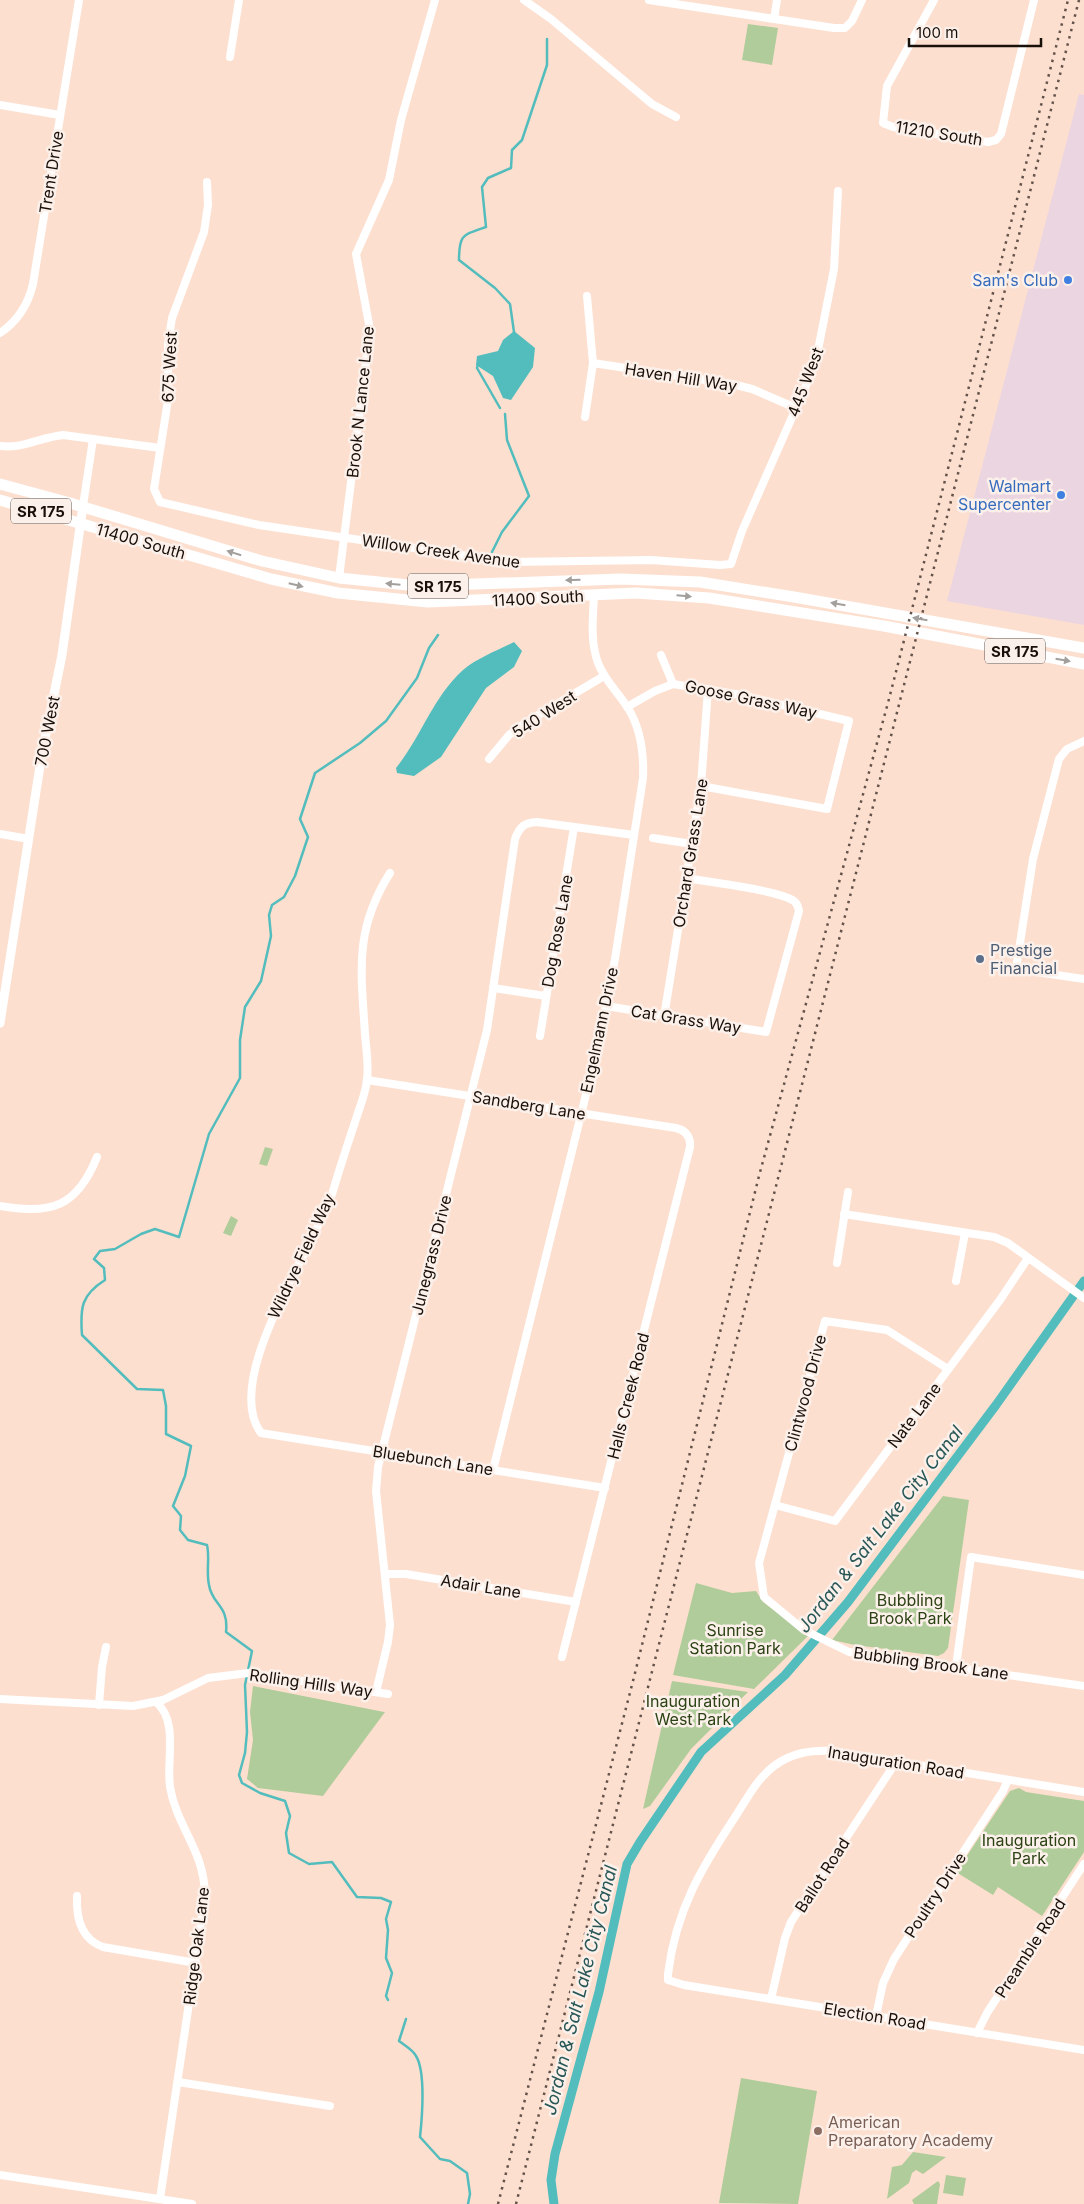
<svg xmlns="http://www.w3.org/2000/svg" width="1084" height="2204" font-family="Inter,sans-serif">
  <style>
    .commercial { fill: #ebd5e1 }
    .green { fill: #b0cc9a }
    .water { fill: #53bdbd }
    .lines { fill: none; stroke-linecap: round; stroke-linejoin: round }
    .stream { stroke: #53bdbd; stroke-width: 2.5 }
    .canal { stroke: #53bdbd; stroke-width: 9 }
    .minor { stroke: #fff; stroke-width: 8 }
    .tertiary { stroke: #fff; stroke-width: 9 }
    .primary { stroke: #fff; stroke-width: 11 }
    .rail { stroke: #63534a; stroke-width: 2.5; stroke-dasharray: 2.5 5; stroke-linecap: butt }
    .oneway { fill: #a39f9d }
    .shop-dot { fill: #3f7fe0; stroke: #fcf0ea; stroke-width: 2 }
    .service-dot { fill: #5c6f8a; stroke: #fcf0ea; stroke-width: 2 }
    .education-dot { fill: #8d6e63; stroke: #fcf0ea; stroke-width: 2 }
    .labels { text-anchor: middle; dominant-baseline: central; stroke-width: 5; stroke-linejoin: round; paint-order: stroke }
    .shield { fill: #fcf0ea; stroke: #5e534d; stroke-width: 1 }
    .shield-label { font-size: 15px; font-weight: bold; fill: #1a100a }
    .street-label { font-size: 16px; fill: #1a100a; stroke: #fcf0ea }
    .shop-label { font-size: 16px; fill: #366cbe; stroke: #fcf0ea; text-anchor: end }
    .service-label { font-size: 16px; fill: #4e5e75; stroke: #fcf0ea; text-anchor: start }
    .park-label { font-size: 16px; fill: #2b4214; stroke: #fcf0ea }
    .education-label { font-size: 16px; fill: #785e54; stroke: #fcf0ea; text-anchor: start }
    .water-label { font-size: 18px; font-style: italic; fill: #285757; stroke: #fcf0ea }
  </style>
  <rect width="100%" height="100%" fill="#fddfcf"/>
  <path class="commercial" d="M1079 94 1084 95V625L947 601Z"/>
  <g class="green">
    <path d="M748 24 778 28 772 65 742 60Z"/>
    <path d="M265 1147 273 1149 267 1166 259 1164Z"/>
    <path d="M231 1216 238 1220 231 1236 223 1233Z"/>
    <path d="M943 1496 969 1500 948 1648 944 1653 938 1656 855 1645 832 1640Z"/>
    <path d="M696 1583 732 1593 756 1591 763 1602 808 1636 754 1689 673 1675Z"/>
    <path d="M672 1681 748 1692 691 1749 650 1806 643 1809Z"/>
    <path d="M253 1686 384 1712H385L323 1796 258 1788 247 1779 253 1740 250 1712Z"/>
    <path d="M1019 1788 1026 1792 1084 1801V1852L1042 1916 998 1887 993 1895 956 1872 1010 1791Z"/>
    <path d="M741 2078 817 2091 798 2204 719 2203Z"/>
    <path d="M913 2152 946 2157 923 2174 916 2170 912 2173 909 2183 887 2199 892 2167 902 2165Z"/>
    <path d="M946 2175 966 2178 963 2196 943 2193Z"/>
    <path d="M938 2181 940 2184 937 2204H914L912 2200Z"/>
  </g>
  <g class="water">
    <path d="M514 331 535 348 533 367 511 400 503 398 493 376 476 365 477 356 498 351 503 340Z"/>
    <path d="M514 642 522 651 514 667 486 688 441 757 414 776 397 773 396 768C421 737 433 697 463 670 477 658 498 650 514 642Z"/>
  </g>
  <g class="lines">
    <g class="stream">
      <path d="M514 332 510 304 495 288 459 260C459 234 463 235 486 227L482 187 488 178 511 168 512 150 522 140 547 65V39"/>
      <path d="M478 364 477 368 500 408"/>
      <path d="M492 552 502 532 529 496 507 440 505 414"/>
      <path d="M388 2000 386 1996 392 1973 386 1958 388 1930 386 1919 391 1902 381 1898 357 1897 332 1862 309 1864 289 1853 286 1833 290 1816 285 1801 260 1793 242 1783 239 1775 245 1753 247 1732 245 1685 252 1651 226 1632C229 1605 212 1605 209 1585 206 1571 210 1558 207 1545L188 1540 180 1530 181 1516 173 1506 185 1476 191 1446 166 1434V1406L163 1390 137 1389 82 1335C80 1308 81 1295 105 1280L104 1268 94 1259 100 1251 115 1249 141 1234 155 1229 179 1237 209 1134 240 1078V1040L245 1007 261 981 271 936 269 915 272 905 284 897 295 876 308 837 300 819 315 773 360 743 386 721 417 678 429 648 438 635"/>
      <path d="M406 2019 399 2041C404 2045 413 2050 416 2056 426 2072 422 2119 420 2137L440 2159 450 2161 467 2173 470 2194 468 2204"/>
    </g>
    <path class="canal" d="M554 2204 551 2180 555 2154 599 1992 627 1864 640 1842 701 1752 785 1675 848 1602 996 1405 1084 1281"/>
    <g class="minor">
      <path d="M524 0 551 19 652 104 676 117"/>
      <path d="M649 0 834 28H845L852 21 862 0"/>
      <path d="M934 0 887 86 883 123 893 127 988 142 996 140 1001 134 1034 0"/>
      <path d="M774 19 777 0"/>
      <path d="M230 57 239 0"/>
      <path d="M0 105 60 115"/>
      <path d="M207 182 208 205 204 232 172 318 168 344V400L154 489 160 502 259 525 509 562 651 560 720 565 731 564 742 531 815 365 834 269 838 191"/>
      <path d="M0 333C18 321 28 305 33 284L79 0"/>
      <path d="M593 363 732 384 752 389 796 408"/>
      <path d="M585 417 593 363 587 296"/>
      <path d="M0 446C23 449 41 437 63 435L160 448"/>
      <path d="M83 506 93 439"/>
      <path d="M339 578 369 338V324L356 254 389 180 401 120 435 0"/>
      <path d="M661 655 673 684"/>
      <path d="M627 707 655 691 673 684 741 695 849 721 827 809 701 786"/>
      <path d="M1084 741 1067 749 1059 759 1033 859 1016 969 1084 979"/>
      <path d="M489 759 509 735 525 723 604 676"/>
      <path d="M0 834 29 839"/>
      <path d="M653 838 692 844"/>
      <path d="M390 873C354 930 361 970 365 1034 366 1049 369 1064 367 1079 366 1093 360 1106 356 1119 348 1143 340 1167 333 1191 314 1249 221 1379 261 1433L605 1488"/>
      <path d="M493 988 546 996"/>
      <path d="M606 1006 766 1032 799 911C798 907 798 904 794 901 778 890 709 882 686 878"/>
      <path d="M664 1017 701 786 708 689"/>
      <path d="M540 1036 574 827"/>
      <path d="M367 1080 676 1128C685 1130 691 1136 690 1147L562 1657"/>
      <path d="M0 1206C51 1215 77 1207 97 1157"/>
      <path d="M844 1214 994 1237 1008 1243 1084 1298"/>
      <path d="M837 1263 848 1192"/>
      <path d="M956 1281 965 1233"/>
      <path d="M948 1369 887 1330 825 1321 759 1563 764 1597 804 1630 849 1652 1084 1686"/>
      <path d="M493 1470 599 1042 615 959 643 778C644 754 641 729 628 708 618 692 605 681 598 663 590 641 593 618 594 595"/>
      <path d="M775 1505 835 1521 1000 1300 1028 1258"/>
      <path d="M385 1574H406L576 1602"/>
      <path d="M956 1666 971 1557 1084 1575"/>
      <path d="M376 1692 388 1642 390 1625 376 1491 378 1467 487 1030 515 839C520 826 524 823 537 822L634 835"/>
      <path d="M0 1699 133 1706 163 1700 208 1678 248 1673 388 1694"/>
      <path d="M156 1702C179 1721 166 1761 170 1787 177 1828 204 1849 205 1895L160 2199"/>
      <path d="M99 1705 102 1667 106 1647"/>
      <path d="M1084 1792 832 1751C810 1750 791 1753 774 1766 757 1779 748 1797 737 1814 702 1867 676 1909 668 1974V1980L684 1985 1084 2050"/>
      <path d="M77 1896C76 1917 81 1939 103 1947L196 1963"/>
      <path d="M771 1999 785 1938 791 1922 896 1762"/>
      <path d="M876 2016 883 1983 894 1959 1003 1791 1008 1780"/>
      <path d="M977 2033 987 2013 1084 1864"/>
      <path d="M178 2082 330 2106"/>
      <path d="M0 2175 192 2204"/>
    </g>
    <path class="tertiary" d="M0 1023 42 753 62 655 83 506"/>
    <g class="primary">
      <path d="M0 484 70 503 262 561 339 578 418 586 621 579 700 582 794 597 1084 648"/>
      <path d="M0 500 271 579 338 593 428 602 636 593 709 598 884 626 1084 664"/>
    </g>
    <g class="rail">
      <path d="M498 2204 634 1677 759 1176 889 699 1068 0"/>
      <path d="M516 2204 1079 0"/>
    </g>
  </g>
  <defs><path id="oneway-solid" d="M-6-.8H1V-3.2L6.5 0L1 3.2V.8H-6Z" transform="scale(1.25)"/></defs>
  <g class="oneway">
    <use href="#oneway-solid" transform="translate(234 553) rotate(-163)"/>
    <use href="#oneway-solid" transform="translate(573 580) rotate(179)"/>
    <use href="#oneway-solid" transform="translate(393 584) rotate(-175)"/>
    <use href="#oneway-solid" transform="translate(296 585) rotate(14)"/>
    <use href="#oneway-solid" transform="translate(684 596) rotate(5)"/>
    <use href="#oneway-solid" transform="translate(838 604) rotate(-170)"/>
    <use href="#oneway-solid" transform="translate(920 619) rotate(-170)"/>
    <use href="#oneway-solid" transform="translate(1063 660) rotate(10)"/>
  </g>
  <g class="shop-dot">
    <circle cx="1068" cy="280" r="5"/>
    <circle cx="1061" cy="495" r="5"/>
  </g>
  <circle class="service-dot" cx="980" cy="959" r="5"/>
  <circle class="education-dot" cx="818" cy="2131" r="5"/>
  <g class="labels">
    <g class="shield">
      <rect x="11" y="498.5" width="60" height="25" rx="4"/>
      <rect x="408" y="573.5" width="60" height="25" rx="4"/>
      <rect x="985" y="638.5" width="60" height="25" rx="4"/>
    </g>
    <g class="shield-label">
      <text x="41" y="511">SR 175</text>
      <text x="438" y="586">SR 175</text>
      <text x="1015" y="651">SR 175</text>
    </g>
    <g class="street-label">
      <text transform="translate(939 133) rotate(9)">11210 South</text>
      <text transform="translate(51 172) rotate(-81)">Trent Drive</text>
      <text transform="translate(169 367) rotate(-87)">675 West</text>
      <text transform="translate(681 377) rotate(9)">Haven Hill Way</text>
      <text transform="translate(805 382) rotate(-69)">445 West</text>
      <text transform="translate(360 402) rotate(-84)">Brook N Lance Lane</text>
      <text transform="translate(141 541) rotate(16)">11400 South</text>
      <text transform="translate(441 551) rotate(8)">Willow Creek Avenue</text>
      <text transform="translate(538 598) rotate(-3)">11400 South</text>
      <text transform="translate(751 699) rotate(12)">Goose Grass Way</text>
      <text transform="translate(544 714) rotate(-33)">540 West</text>
      <text transform="translate(47 731) rotate(-79)">700 West</text>
      <text transform="translate(690 853) rotate(-81)">Orchard Grass Lane</text>
      <text transform="translate(557 931) rotate(-80)">Dog Rose Lane</text>
      <text transform="translate(686 1019) rotate(9)">Cat Grass Way</text>
      <text transform="translate(599 1030) rotate(-78)">Engelmann Drive</text>
      <text transform="translate(529 1105) rotate(9)">Sandberg Lane</text>
      <text transform="translate(431 1255) rotate(-76)">Junegrass Drive</text>
      <text transform="translate(301 1256) rotate(-65)">Wildrye Field Way</text>
      <text transform="translate(805 1393) rotate(-75)">Clintwood Drive</text>
      <text transform="translate(628 1396) rotate(-76)">Halls Creek Road</text>
      <text transform="translate(914 1415) rotate(-53)">Nate Lane</text>
      <text transform="translate(433 1460) rotate(9)">Bluebunch Lane</text>
      <text transform="translate(481 1586) rotate(9)">Adair Lane</text>
      <text transform="translate(931 1663) rotate(8)">Bubbling Brook Lane</text>
      <text transform="translate(311 1683) rotate(8)">Rolling Hills Way</text>
      <text transform="translate(896 1762) rotate(9)">Inauguration Road</text>
      <text transform="translate(822 1875) rotate(-57)">Ballot Road</text>
      <text transform="translate(935 1895) rotate(-57)">Poultry Drive</text>
      <text transform="translate(196 1946) rotate(-83)">Ridge Oak Lane</text>
      <text transform="translate(1030 1948) rotate(-57)">Preamble Road</text>
      <text transform="translate(875 2016) rotate(9)">Election Road</text>
    </g>
    <g class="shop-label">
      <text x="1058" y="280">Sam's Club</text>
      <text x="1051" y="486">Walmart<tspan x="1051" dy="18">Supercenter</tspan></text>
    </g>
    <g class="service-label">
      <text x="990" y="950">Prestige<tspan x="990" dy="18">Financial</tspan></text>
    </g>
    <g class="park-label">
      <text x="910" y="1600">Bubbling<tspan x="910" dy="18">Brook Park</tspan></text>
      <text x="735" y="1630">Sunrise<tspan x="735" dy="18">Station Park</tspan></text>
      <text x="693" y="1701">Inauguration<tspan x="693" dy="18">West Park</tspan></text>
      <text x="1029" y="1840">Inauguration<tspan x="1029" dy="18">Park</tspan></text>
    </g>
    <g class="education-label">
      <text x="828" y="2122">American<tspan x="828" dy="18">Preparatory Academy</tspan></text>
    </g>
    <g class="water-label">
      <text transform="translate(880 1529) rotate(-52)">Jordan &amp; Salt Lake City Canal</text>
      <text transform="translate(580 1990) rotate(-76)">Jordan &amp; Salt Lake City Canal</text>
    </g>
  </g>
  <path d="M909 38v8h132v-8" fill="none" stroke="#1a100a" stroke-width="2.5"/>
  <text x="916" y="38" font-size="15" fill="#1a100a" stroke="#fcf0ea" stroke-width="4" paint-order="stroke">100 m</text>
</svg>
